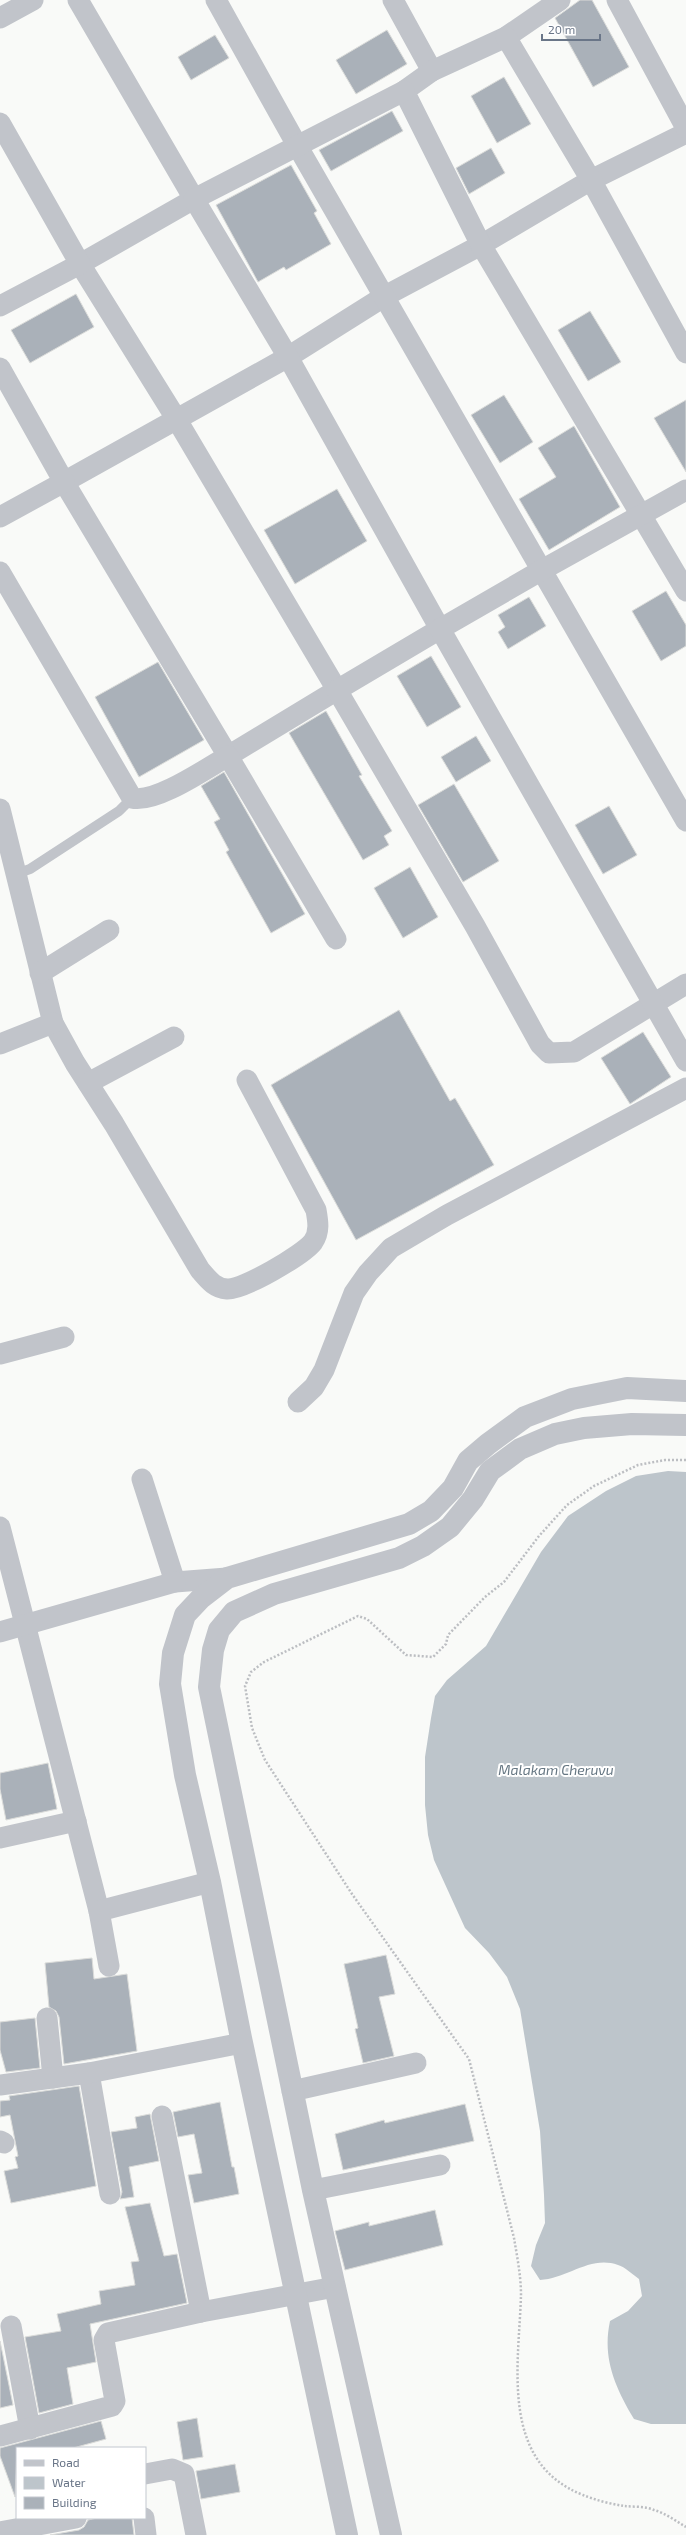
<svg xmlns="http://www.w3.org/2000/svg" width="686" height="2535" font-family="'Exo 2',sans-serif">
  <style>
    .water { fill: #bdc5cb }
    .building { fill: #aab1b9; stroke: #dbdcda }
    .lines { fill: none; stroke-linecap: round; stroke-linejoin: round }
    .path { stroke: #bcbec2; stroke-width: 2.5; stroke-dasharray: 2 2; stroke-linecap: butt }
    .service { stroke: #c1c4ca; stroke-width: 10 }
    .minor { stroke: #c1c4ca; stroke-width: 21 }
    .tertiary { stroke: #c1c4ca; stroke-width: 22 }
    .labels { text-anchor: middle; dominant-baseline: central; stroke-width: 4; stroke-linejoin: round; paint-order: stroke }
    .water-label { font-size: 14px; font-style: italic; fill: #667783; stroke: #fff }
  </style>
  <rect width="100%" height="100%" fill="#f9faf8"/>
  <path class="water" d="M668 1471 686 1472V2424H651L634 2419C615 2387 602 2358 610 2321L628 2311 642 2296 639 2279C632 2274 625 2267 618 2265 590 2255 567 2279 540 2280L531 2266 536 2245 545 2223 544 2195 540 2131 520 2009 507 1977 489 1953 465 1928 434 1860 428 1835 425 1805V1757L431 1718 435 1696 447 1680 486 1646 541 1552 568 1516 606 1491 636 1476Z"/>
  <g class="building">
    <path d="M580 0H592L629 67 593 87 555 18Z"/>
    <path d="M387 30 407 64 356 94 336 60Z"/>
    <path d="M215 35 229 58 191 80 178 57Z"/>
    <path d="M504 77 531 124 497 143 471 96Z"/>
    <path d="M392 111 403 131 331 171 319 150Z"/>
    <path d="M491 148 505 173 469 194 456 168Z"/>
    <path d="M291 165 317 211 314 213 331 244 286 270 284 267 258 282 216 205Z"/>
    <path d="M76 294 94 327 30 363 11 330Z"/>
    <path d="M590 311 621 362 588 381 558 330Z"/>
    <path d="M504 395 533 442 500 463 471 415Z"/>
    <path d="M686 400V472L654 418Z"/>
    <path d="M574 426 620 507 549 550 519 499 556 477 538 448Z"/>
    <path d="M337 489 367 541 295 584 264 530Z"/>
    <path d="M666 591 686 625V646L661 661 632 611Z"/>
    <path d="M529 597 546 626 508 649 498 632 505 627 498 615Z"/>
    <path d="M431 656 461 707 427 727 397 676Z"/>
    <path d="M158 662 204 740 139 777 95 697Z"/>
    <path d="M326 711 362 775 359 776 392 831 384 836 389 845 363 860 289 733Z"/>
    <path d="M476 736 491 761 456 782 441 757Z"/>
    <path d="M224 772 305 914 271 933 226 852 229 850 214 822 220 819 201 786Z"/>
    <path d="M454 784 499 861 463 882 418 805Z"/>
    <path d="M609 806 637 855 603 874 575 825Z"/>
    <path d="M410 867 438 917 403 938 374 888Z"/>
    <path d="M399 1010 450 1101 455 1098 494 1165 356 1240 271 1085Z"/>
    <path d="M643 1032 671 1077 630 1104 601 1058Z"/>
    <path d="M48 1763 57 1809 6 1820 0 1789V1773Z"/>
    <path d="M386 1955 395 1994 379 1997 394 2056 363 2063 355 2029 358 2028 344 1964Z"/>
    <path d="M92 1958 94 1979 127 1974 137 2051 64 2064 59 2017 56 2011 49 2007 45 1963Z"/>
    <path d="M35 2018 40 2068 6 2072 0 2050V2022Z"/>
    <path d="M79 2086 96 2186 11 2203 4 2171 18 2168 15 2157 18 2156 10 2115 0 2117V2101L10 2100 9 2096Z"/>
    <path d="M220 2102 232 2167H234L239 2194 194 2203 188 2175 202 2173 194 2134 178 2137 173 2112Z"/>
    <path d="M465 2104 474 2141 343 2170 335 2134 384 2120 385 2123Z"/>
    <path d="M150 2114 159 2161 129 2167 134 2197 120 2199 122 2192 111 2132 137 2128 135 2117Z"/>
    <path d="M150 2203 164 2256 177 2254 187 2303 90 2324 96 2362 67 2368 73 2404 39 2413 25 2337 61 2331 57 2314 101 2304 99 2291 135 2285 131 2262 139 2261 125 2207Z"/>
    <path d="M435 2210 443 2245 345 2270 335 2231 369 2222V2226Z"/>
    <path d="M0 2341 13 2405 0 2408Z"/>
    <path d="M197 2418 203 2457 183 2460 177 2422Z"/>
    <path d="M101 2421 106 2439 73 2448H17L15 2497 0 2456V2448Z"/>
    <path d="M235 2464 240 2492 201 2499 196 2471Z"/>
    <path d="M97 2518H132L134 2535H50L79 2530 84 2527 88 2520Z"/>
  </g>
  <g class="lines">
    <path class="path" d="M686 1460H665L638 1465 594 1486 567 1505 539 1536 504 1582 485 1597 448 1635 446 1644 433 1657 406 1655 367 1619 358 1616 264 1662 251 1672 245 1686 252 1728 265 1760 352 1894 469 2059 514 2238C517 2256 521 2276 521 2295 519 2365 499 2462 583 2495 595 2500 611 2504 624 2506 633 2507 645 2506 654 2510 665 2513 676 2521 686 2527"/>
    <path class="service" d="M16 874 30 869 119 811 132 798"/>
    <g class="minor">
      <path d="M78 0 194 199 80 264 177 420 337 690 228 756 64 482 288 357 385 296 481 245 591 180 686 133"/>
      <path d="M216 0 298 147 686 821"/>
      <path d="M393 0 432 71"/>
      <path d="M560 0 506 37 432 71 404 91 481 245 686 591"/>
      <path d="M617 0 686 128"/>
      <path d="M0 18 33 0"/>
      <path d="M506 37 591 180 686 353"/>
      <path d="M404 91 194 199 288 357 440 629 337 690 475 926 540 1044 549 1053 574 1052 686 984"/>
      <path d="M0 123 80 264 0 306"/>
      <path d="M0 368 64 482 0 517"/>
      <path d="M686 490 542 570 440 629 686 1061"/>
      <path d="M0 572 132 798C155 804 207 768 228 756L336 939"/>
      <path d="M0 809 53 1023 75 1063 114 1124 200 1270C208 1279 214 1288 227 1289 243 1290 303 1255 313 1242 320 1232 318 1221 316 1210L247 1080"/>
      <path d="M40 973 109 930"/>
      <path d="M0 1044 53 1023"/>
      <path d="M88 1083 174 1037"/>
      <path d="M0 1354 64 1337"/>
      <path d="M298 1402 314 1387 324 1370 354 1293 368 1273 391 1248 447 1215 686 1088"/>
      <path d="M142 1479 175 1582 227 1578"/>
      <path d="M0 1527 99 1911 109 1966"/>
      <path d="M0 1632 175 1582"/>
      <path d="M0 1838 76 1821"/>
      <path d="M99 1911 210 1882"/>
      <path d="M47 2018 53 2078"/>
      <path d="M89 2073 110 2194"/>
      <path d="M0 2085 89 2073 242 2043"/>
      <path d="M292 2091 416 2063"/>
      <path d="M162 2116 201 2312"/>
      <path d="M0 2141 4 2143"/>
      <path d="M313 2190 440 2165"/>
      <path d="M11 2326 30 2429"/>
      <path d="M0 2436 112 2406 115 2401 104 2340 108 2333 201 2312 335 2287"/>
      <path d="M145 2474 172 2469 184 2474 196 2535"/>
      <path d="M144 2518 146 2535"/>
      <path d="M0 2532 76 2518"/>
    </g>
    <g class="tertiary">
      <path d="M347 2535 241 2038 210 1882 185 1775 170 1684 173 1653 185 1615 201 1598 227 1578 409 1524 431 1511 453 1488 468 1461 488 1444 525 1417 572 1399 627 1388 686 1391"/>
      <path d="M391 2535 313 2190 209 1687 213 1650 219 1630 234 1612 274 1594 399 1558 423 1546 450 1527 473 1499 490 1471 520 1449 555 1434 584 1428 632 1424 686 1425"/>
    </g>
  </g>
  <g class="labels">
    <g class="water-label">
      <text x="556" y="1769">Malakam Cheruvu</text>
    </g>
  </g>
  <rect x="16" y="2447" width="130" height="72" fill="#ffffff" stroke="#c3c8cf"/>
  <rect x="24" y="2460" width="20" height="6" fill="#c1c4ca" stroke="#c3c8cf"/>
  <text x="52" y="2467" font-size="12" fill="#6a7688">Road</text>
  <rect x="24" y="2477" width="20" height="12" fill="#bdc5cb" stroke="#c3c8cf"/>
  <text x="52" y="2487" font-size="12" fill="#6a7688">Water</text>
  <rect x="24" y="2497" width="20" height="12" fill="#aab1b9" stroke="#c3c8cf"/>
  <text x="52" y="2507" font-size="12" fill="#6a7688">Building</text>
  <path d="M542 34v6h58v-6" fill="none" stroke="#6a7688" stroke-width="2"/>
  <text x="548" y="34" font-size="12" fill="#6a7688" stroke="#ffffff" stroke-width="3" paint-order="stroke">20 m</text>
</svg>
